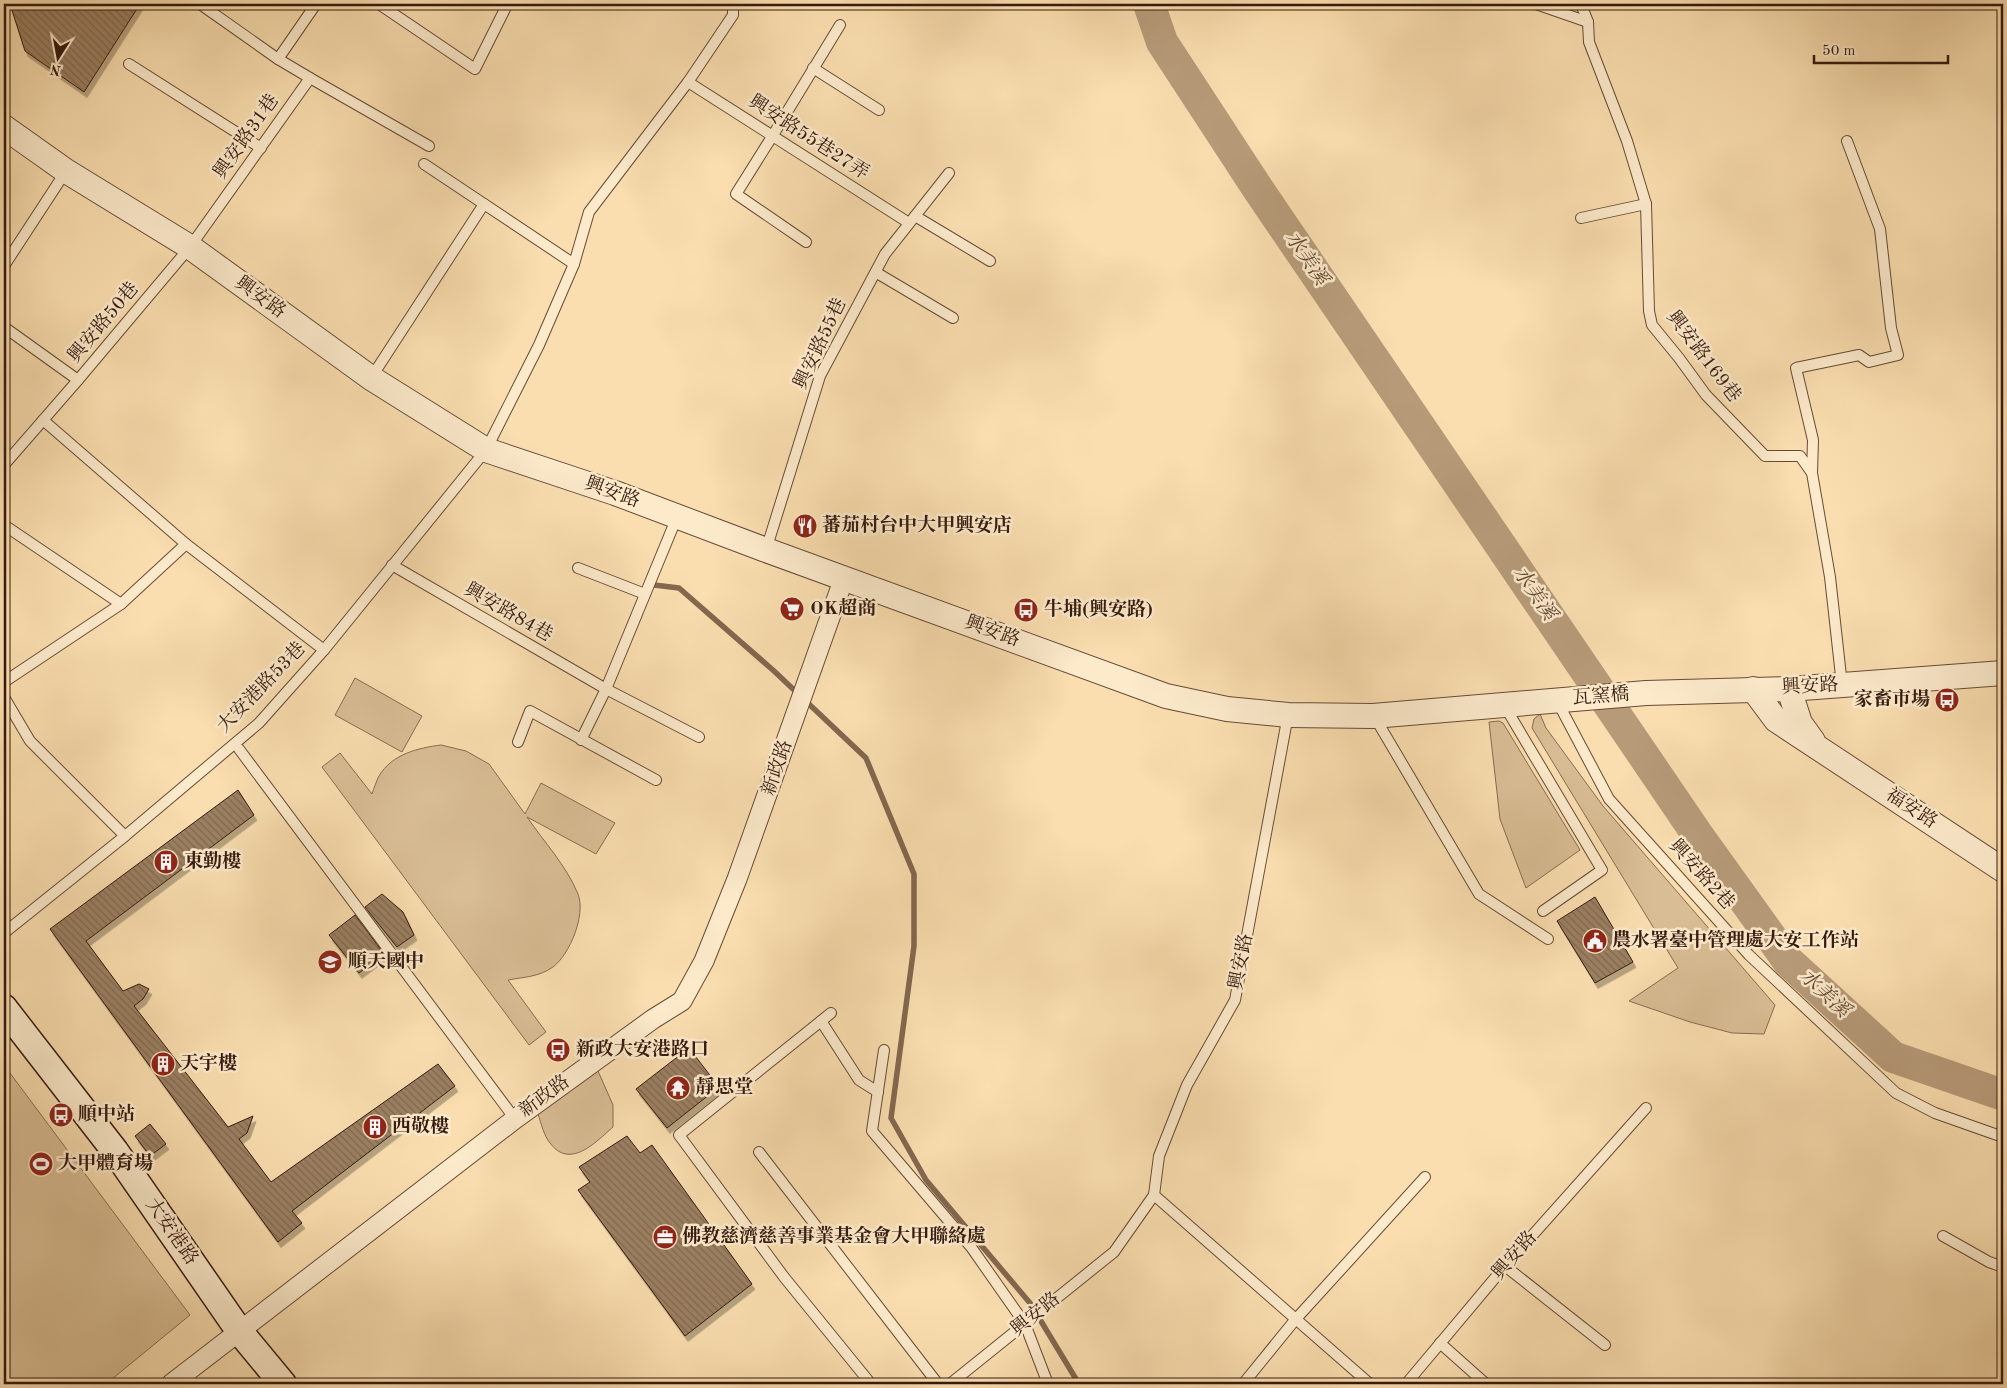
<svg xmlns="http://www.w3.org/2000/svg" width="2007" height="1388" font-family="'Old Standard TT','Noto Serif TC',serif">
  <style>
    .grass { fill: #d9bd94; stroke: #876c52 }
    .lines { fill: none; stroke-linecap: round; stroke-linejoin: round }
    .stream { stroke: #83674f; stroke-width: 5.5 }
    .river { stroke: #b79b79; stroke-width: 32 }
    .building { fill: url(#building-back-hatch); stroke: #351a0f; filter: url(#shadow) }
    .service-casing { stroke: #664b37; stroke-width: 12 }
    .minor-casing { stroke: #664b37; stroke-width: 21 }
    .tertiary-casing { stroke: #664b37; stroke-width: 26 }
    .secondary-casing { stroke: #351a0f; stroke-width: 29 }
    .service { stroke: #fceacb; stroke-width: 10 }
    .minor { stroke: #fceacb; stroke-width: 19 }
    .tertiary { stroke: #fceacb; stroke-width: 24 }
    .secondary { stroke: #fceacb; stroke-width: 26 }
    .labels { text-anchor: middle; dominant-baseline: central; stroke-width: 5; stroke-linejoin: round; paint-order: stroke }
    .street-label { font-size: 19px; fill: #351a0f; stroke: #fceacb }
    .poi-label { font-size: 19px; font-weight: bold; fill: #351a0f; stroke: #fceacb; text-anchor: start }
    .water-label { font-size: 20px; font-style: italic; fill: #624734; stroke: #fceacb }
  </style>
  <defs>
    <pattern id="building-back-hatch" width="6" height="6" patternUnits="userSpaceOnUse" patternTransform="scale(1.25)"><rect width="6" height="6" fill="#9b8062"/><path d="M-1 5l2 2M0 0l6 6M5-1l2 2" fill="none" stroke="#7f684f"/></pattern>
    <filter id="shadow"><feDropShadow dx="3" dy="5.5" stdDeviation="0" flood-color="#0004"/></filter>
  </defs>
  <rect width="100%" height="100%" fill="#fadeaf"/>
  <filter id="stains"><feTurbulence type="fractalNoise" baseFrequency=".004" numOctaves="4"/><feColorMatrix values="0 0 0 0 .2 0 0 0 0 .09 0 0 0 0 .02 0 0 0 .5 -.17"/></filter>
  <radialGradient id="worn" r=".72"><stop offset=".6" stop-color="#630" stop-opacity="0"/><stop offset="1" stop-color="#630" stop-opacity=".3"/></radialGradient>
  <g class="grass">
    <path d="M355 678 422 716 402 752 335 715Z"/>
    <path d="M1540 714 1546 728 1603 806 1775 1005 1764 1034 1732 1033 1690 1022 1629 1001 1678 968 1532 728 1534 719Z"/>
    <path d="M1499 721 1503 723 1580 850 1526 888 1500 819 1489 722Z"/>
    <path d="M441 745 466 751 489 764 525 814 541 783 615 823 596 854 527 817C544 842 566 865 578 894 586 915 570 954 553 967 539 977 524 977 508 980L546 1032 529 1045 322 767 340 753 372 794C374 788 376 782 379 776 392 754 418 748 441 745Z"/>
    <path d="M4 1065 190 1315 106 1384H4Z"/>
    <path d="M598 1071 613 1105V1127C596 1142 570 1170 550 1143 544 1136 541 1123 538 1114Z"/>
  </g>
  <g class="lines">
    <path class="stream" d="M654 585 679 588 774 671 866 758 914 874V946L891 1118 926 1180 1030 1303 1079 1384"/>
    <path class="river" d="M1149 4 1162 42 1258 189 1697 834 1788 961 1893 1057 2003 1095"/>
  </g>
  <g class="building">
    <path d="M10 4H140L84 92 25 51Z"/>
    <path d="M238 790 254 815 86 941 123 991 139 984 149 989 143 999 134 1006 228 1127 253 1116 247 1133 239 1139 271 1182 438 1064 455 1086 292 1211 302 1223 278 1242 50 929Z"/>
    <path d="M382 894 403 912 414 935 397 947 365 907Z"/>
    <path d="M1595 897 1633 962 1595 983 1557 921Z"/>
    <path d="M355 915 384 954 359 973 329 935Z"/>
    <path d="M689 1048 719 1087 667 1128 636 1089Z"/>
    <path d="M150 1124 166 1144 150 1156 135 1136Z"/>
    <path d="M627 1136 640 1153 652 1145 752 1284 685 1336 578 1190 590 1182 579 1167Z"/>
  </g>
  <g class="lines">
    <defs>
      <g id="service">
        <path d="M379 4 475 69 505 9"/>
        <path d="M1536 4 1588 22"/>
        <path d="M1581 4 1588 22 1589 42 1627 141 1646 204 1649 311 1652 325 1679 358 1706 395 1765 456H1800L1812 473 1830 577 1842 685"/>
        <path d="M278 59 316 4"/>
        <path d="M129 64 261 148"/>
        <path d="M813 68 879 110"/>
        <path d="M310 78 429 146"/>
        <path d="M688 82 909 223"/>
        <path d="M424 164 484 204"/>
        <path d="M915 216 990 261"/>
        <path d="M1581 218 1646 204"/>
        <path d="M806 242 736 194 773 135 840 25"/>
        <path d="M574 264 589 212 688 82 733 15V4"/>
        <path d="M4 266 66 171"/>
        <path d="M877 273 953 318"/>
        <path d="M4 327 78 380"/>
        <path d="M43 420 186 544 324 650"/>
        <path d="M4 465 78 380 190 247 310 78 278 59 200 4"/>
        <path d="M1812 473 1813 440 1796 368 1859 355 1869 362 1898 355 1891 328 1880 229 1847 141"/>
        <path d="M4 525 121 604"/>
        <path d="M766 550 820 376 885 254 949 173"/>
        <path d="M392 565 606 689 699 737"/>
        <path d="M578 568 645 594"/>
        <path d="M4 682 121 604 186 544"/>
        <path d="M4 697 30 741 125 836"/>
        <path d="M1557 701 1609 799 1749 955 1896 1093 1935 1113 2003 1137"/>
        <path d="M1504 705 1602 870 1543 911"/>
        <path d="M1374 716 1479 894 1548 939"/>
        <path d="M581 740 606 689 677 517"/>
        <path d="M518 742 530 711 656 780"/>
        <path d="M239 749 515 1119"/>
        <path d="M4 933 125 836 259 723 324 650 486 450 539 345 574 264 484 204 371 378"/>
        <path d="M831 1013 679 1135 784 1277 871 1384"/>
        <path d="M821 1021 859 1080 878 1092"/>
        <path d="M884 1050 872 1131 971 1247 1025 1324 1048 1384"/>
        <path d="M759 1152 938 1384"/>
        <path d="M1154 1195 1370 1384"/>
        <path d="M1943 1236 1989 1262 2003 1267"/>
        <path d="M1505 1266 1605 1345"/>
        <path d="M1440 1343 1486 1384"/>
        <path d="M950 1384 1114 1252 1154 1195 1159 1156 1187 1085 1235 1000 1288 715"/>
        <path d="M1243 1384 1295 1320 1425 1177"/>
        <path d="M1406 1384 1505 1266 1646 1108"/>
      </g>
      <path id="minor" d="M171 1384 515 1119 653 1019 682 1001 704 961 737 879 844 578"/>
      <g id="tertiary">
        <path d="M4 127 66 171 190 247 371 378 486 450 615 493 766 550 1166 696 1227 709 1288 715 1373 716 1646 693 1789 689 2003 673"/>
        <path d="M1753 689 1776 720 2003 870"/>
        <path d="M1789 689 1800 723 1813 741"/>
      </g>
      <path id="secondary" d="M4 1008 115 1151 240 1332 283 1384"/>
    </defs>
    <use href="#service" class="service-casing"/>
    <use href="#minor" class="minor-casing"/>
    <use href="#tertiary" class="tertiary-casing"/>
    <use href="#secondary" class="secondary-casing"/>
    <use href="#service" class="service"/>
    <use href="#minor" class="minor"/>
    <use href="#tertiary" class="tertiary"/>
    <use href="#secondary" class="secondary"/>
  </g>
  <defs>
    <symbol id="restaurant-disc" viewBox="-11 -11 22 22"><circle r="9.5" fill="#8f2418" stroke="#fceacb"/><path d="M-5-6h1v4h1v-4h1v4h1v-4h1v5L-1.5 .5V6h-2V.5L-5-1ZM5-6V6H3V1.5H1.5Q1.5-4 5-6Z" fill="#fff"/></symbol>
    <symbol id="supermarket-disc" viewBox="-11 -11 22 22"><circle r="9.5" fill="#8f2418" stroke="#fceacb"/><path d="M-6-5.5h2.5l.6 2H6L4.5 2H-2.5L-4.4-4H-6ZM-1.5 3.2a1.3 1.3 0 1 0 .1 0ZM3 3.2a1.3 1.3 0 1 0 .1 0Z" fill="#fff"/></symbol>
    <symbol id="bus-disc" viewBox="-11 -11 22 22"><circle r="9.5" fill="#8f2418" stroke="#fceacb"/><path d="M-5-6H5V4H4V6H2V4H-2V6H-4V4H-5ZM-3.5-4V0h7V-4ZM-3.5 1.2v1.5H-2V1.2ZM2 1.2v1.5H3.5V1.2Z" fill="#fff"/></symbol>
    <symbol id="building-disc" viewBox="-11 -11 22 22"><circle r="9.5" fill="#8f2418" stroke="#fceacb"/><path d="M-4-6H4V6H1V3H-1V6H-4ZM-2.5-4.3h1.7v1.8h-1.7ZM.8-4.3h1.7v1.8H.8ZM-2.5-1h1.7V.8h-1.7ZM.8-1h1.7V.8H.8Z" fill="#fff"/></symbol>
    <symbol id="civic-disc" viewBox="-11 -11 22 22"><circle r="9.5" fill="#8f2418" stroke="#fceacb"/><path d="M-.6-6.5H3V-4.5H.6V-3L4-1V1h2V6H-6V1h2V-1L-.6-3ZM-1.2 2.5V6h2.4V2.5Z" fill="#fff"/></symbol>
    <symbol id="school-disc" viewBox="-11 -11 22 22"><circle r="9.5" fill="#8f2418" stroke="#fceacb"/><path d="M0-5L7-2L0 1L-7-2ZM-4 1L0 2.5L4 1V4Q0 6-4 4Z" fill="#fff"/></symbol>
    <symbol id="temple-disc" viewBox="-11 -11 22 22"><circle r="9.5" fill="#8f2418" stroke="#fceacb"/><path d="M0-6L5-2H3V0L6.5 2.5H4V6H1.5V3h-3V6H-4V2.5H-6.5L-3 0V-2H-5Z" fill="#fff"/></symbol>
    <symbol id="stadium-disc" viewBox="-11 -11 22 22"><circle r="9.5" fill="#8f2418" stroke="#fceacb"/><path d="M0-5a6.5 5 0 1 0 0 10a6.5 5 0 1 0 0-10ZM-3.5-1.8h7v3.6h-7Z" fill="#fff"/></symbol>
    <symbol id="office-disc" viewBox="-11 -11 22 22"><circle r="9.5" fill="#8f2418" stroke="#fceacb"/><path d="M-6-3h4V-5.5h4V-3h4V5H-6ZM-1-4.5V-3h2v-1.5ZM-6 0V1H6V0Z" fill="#fff"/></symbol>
  </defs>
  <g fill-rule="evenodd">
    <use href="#restaurant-disc" x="791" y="512" width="28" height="28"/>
    <use href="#supermarket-disc" x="778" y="595" width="28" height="28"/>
    <use href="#bus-disc" x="1012" y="596" width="28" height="28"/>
    <use href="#bus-disc" x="1933" y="686" width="28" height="28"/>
    <use href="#building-disc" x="152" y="848" width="28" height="28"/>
    <use href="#civic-disc" x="1581" y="927" width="28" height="28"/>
    <use href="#school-disc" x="316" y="948" width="28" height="28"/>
    <use href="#bus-disc" x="544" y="1036" width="28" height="28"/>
    <use href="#building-disc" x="149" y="1050" width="28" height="28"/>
    <use href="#temple-disc" x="664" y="1074" width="28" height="28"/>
    <use href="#bus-disc" x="47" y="1101" width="28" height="28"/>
    <use href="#building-disc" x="361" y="1113" width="28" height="28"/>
    <use href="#stadium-disc" x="27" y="1150" width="28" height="28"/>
    <use href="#office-disc" x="651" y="1223" width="28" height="28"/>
  </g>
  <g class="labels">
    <g class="street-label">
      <text transform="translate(247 137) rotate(-55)">興安路31巷</text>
      <text transform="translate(808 138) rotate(33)">興安路55巷27弄</text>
      <text transform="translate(260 298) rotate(36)">興安路</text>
      <text transform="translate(104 323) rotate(-50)">興安路50巷</text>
      <text transform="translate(821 344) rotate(-65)">興安路55巷</text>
      <text transform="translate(1703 357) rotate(53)">興安路169巷</text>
      <text transform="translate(612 493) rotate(20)">興安路</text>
      <text transform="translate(508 613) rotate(30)">興安路84巷</text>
      <text transform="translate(992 632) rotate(20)">興安路</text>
      <text transform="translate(1810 687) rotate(-3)">興安路</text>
      <text transform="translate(262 688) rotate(-46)">大安港路53巷</text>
      <text transform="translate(1601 697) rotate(-4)">瓦窯橋</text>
      <text transform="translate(778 768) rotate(-71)">新政路</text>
      <text transform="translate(1911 809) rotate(33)">福安路</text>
      <text transform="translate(1701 875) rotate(48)">興安路2巷</text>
      <text transform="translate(1242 962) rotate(-79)">興安路</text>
      <text transform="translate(545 1097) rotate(-36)">新政路</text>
      <text transform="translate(171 1232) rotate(55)">大安港路</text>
      <text transform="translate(1515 1256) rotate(-49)">興安路</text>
      <text transform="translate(1036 1315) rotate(-39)">興安路</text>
    </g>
    <g class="poi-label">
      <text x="822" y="526">蕃茄村台中大甲興安店</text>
      <text x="810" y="609">OK超商</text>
      <text x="1044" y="610">牛埔(興安路)</text>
      <text x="1930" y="700" text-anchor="end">家畜市場</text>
      <text x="184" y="862">東勤樓</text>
      <text x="1612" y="941">農水署臺中管理處大安工作站</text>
      <text x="348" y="962">順天國中</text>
      <text x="576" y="1050">新政大安港路口</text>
      <text x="180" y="1064">天宇樓</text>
      <text x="696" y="1088">靜思堂</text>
      <text x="78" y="1115">順中站</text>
      <text x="392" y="1127">西敬樓</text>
      <text x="58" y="1164">大甲體育場</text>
      <text x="682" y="1237">佛教慈濟慈善事業基金會大甲聯絡處</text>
    </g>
    <g class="water-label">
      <text transform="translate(1306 259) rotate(56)">水美溪</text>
      <text transform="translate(1534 594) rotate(56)">水美溪</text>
      <text transform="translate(1824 994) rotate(43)">水美溪</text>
    </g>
  </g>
  <rect width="2007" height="1388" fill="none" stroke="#fadeaf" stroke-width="20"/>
  <rect x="5" y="5" width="1997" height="1378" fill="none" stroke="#351a0f" stroke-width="2.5"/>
  <rect x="10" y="10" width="1987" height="1368" fill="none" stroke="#351a0f"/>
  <g transform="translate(58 58) rotate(191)" stroke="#fceacb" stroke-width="4" paint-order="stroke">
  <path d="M0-4L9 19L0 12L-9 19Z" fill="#351a0f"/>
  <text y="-8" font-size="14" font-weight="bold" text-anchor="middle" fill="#351a0f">N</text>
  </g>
  <path d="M1814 55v8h134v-8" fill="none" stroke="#351a0f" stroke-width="2.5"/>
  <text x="1822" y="55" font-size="15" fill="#351a0f" stroke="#fceacb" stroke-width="4" paint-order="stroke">50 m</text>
  <rect width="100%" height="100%" filter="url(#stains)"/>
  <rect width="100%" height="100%" fill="url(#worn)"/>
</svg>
